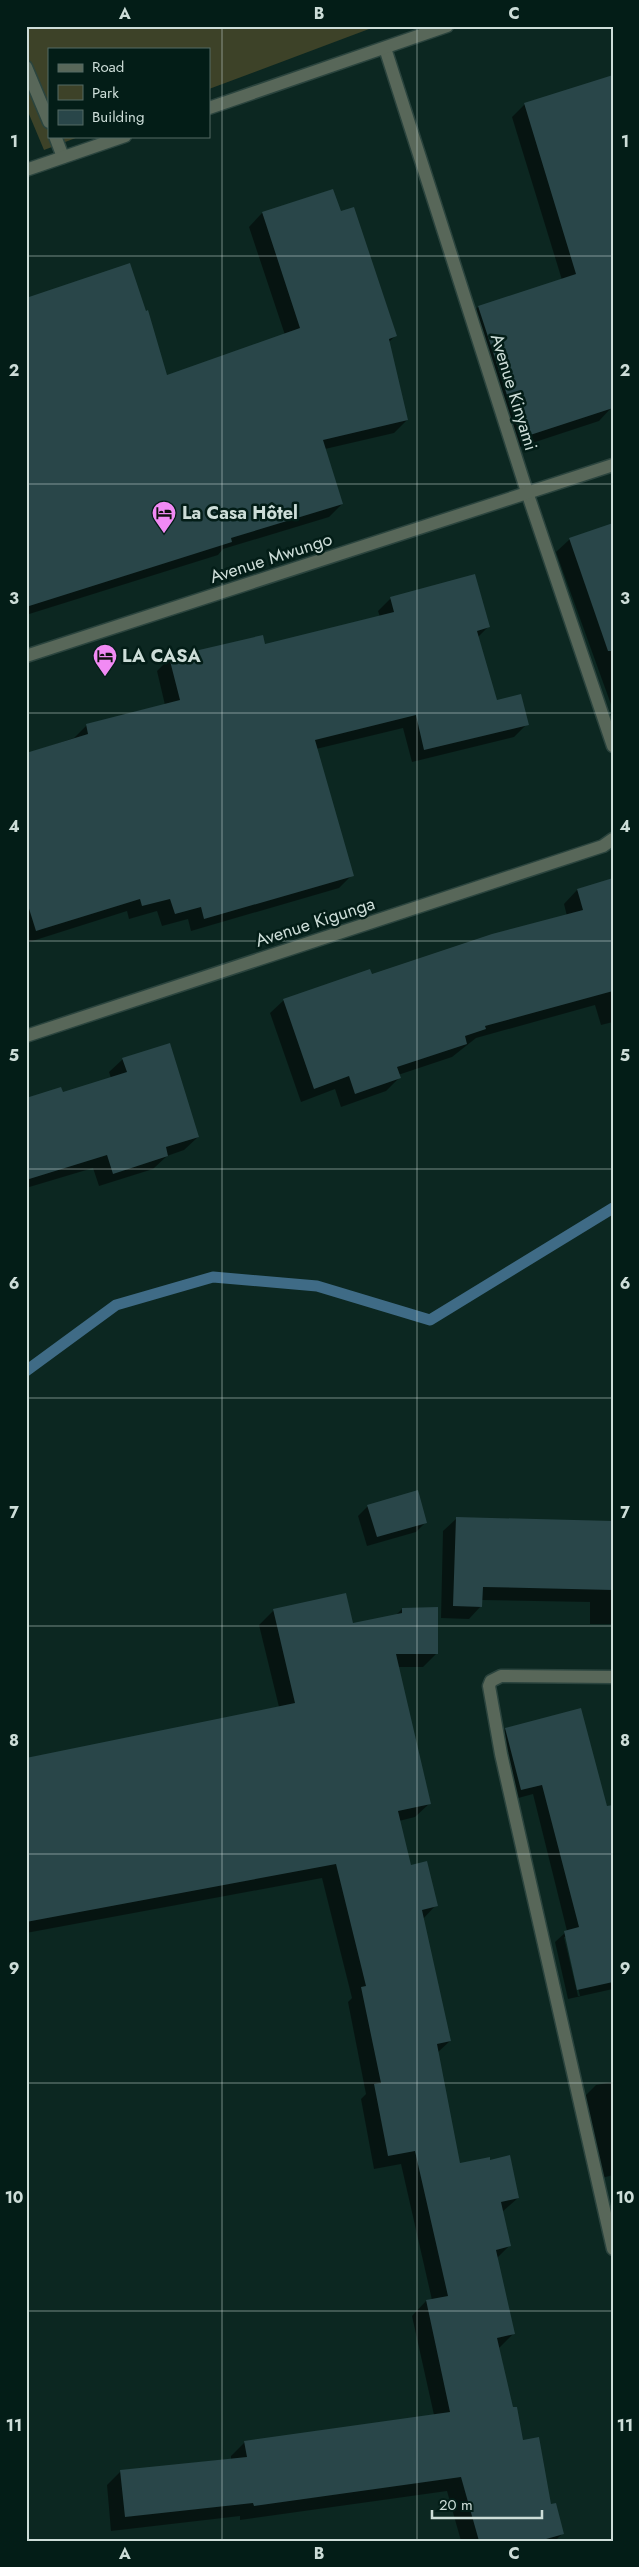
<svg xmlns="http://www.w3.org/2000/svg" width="639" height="2567" font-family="Jost,sans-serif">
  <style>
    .green { fill: #3d4228 }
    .shadow { fill: #0007; fill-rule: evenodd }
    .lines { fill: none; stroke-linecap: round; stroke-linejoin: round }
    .stream { stroke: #3f6b86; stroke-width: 11 }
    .building { fill: #294649 }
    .minor-casing { stroke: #2b443e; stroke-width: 15 }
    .minor { stroke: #586759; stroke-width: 12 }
    .grid { fill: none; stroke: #cdddd8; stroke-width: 1; stroke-opacity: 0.55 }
    .labels { text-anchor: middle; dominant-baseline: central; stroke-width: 5; stroke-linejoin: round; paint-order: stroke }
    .street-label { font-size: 18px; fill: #cdddd8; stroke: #031d17 }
    .poi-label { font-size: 18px; font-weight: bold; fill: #cdddd8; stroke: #031d17; text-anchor: start }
    .neatline { fill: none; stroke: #cdddd8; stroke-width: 2 }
    .grid-label { font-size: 16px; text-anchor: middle; font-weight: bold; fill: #cdddd8 }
  </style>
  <rect width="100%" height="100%" fill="#0c2721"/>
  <path class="green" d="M26 26H377L209 89V49H49V136H81L44 150 26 107Z"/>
  <g class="shadow">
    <path d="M613 77 612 407 599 421 508 451 465 320 478 307 562 280 512 117 525 104Z"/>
    <path d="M332 190 340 213 395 336 389 342 407 420 394 433 325 449 342 504 329 517 223 549 218 555 26 615V299L166 376 285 335 249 227 262 213Z"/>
    <path d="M613 525V710L556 552 570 539Z"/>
    <path d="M391 598 488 627 478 637 496 701 527 724 514 737 412 762 403 728 316 749 352 875 339 888 191 931 188 919 162 926 157 911 129 919 127 911 26 943V754L74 738 87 725 165 705 157 671 170 658 264 646 380 617 378 611Z"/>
    <path d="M613 879V1022L601 1025 595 1005 476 1038 452 1057 398 1075 399 1078 386 1091 341 1107 335 1089 301 1102 270 1013 284 1000 371 976 567 916 564 904 577 890Z"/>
    <path d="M123 1059 198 1137 184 1150 167 1156 153 1169 99 1186 93 1168 26 1188V1100L62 1094 111 1078 109 1072Z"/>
    <path d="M368 1506 426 1522 416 1532 367 1546 358 1516Z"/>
    <path d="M456 1519 613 1523V1624H590V1602L481 1600V1606L469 1619 441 1618 443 1531Z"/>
    <path d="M402 1609 437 1653 423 1667H398L430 1803 415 1817 399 1821 410 1866 436 1905 423 1919 450 2041 437 2053 459 2165 489 2161 518 2198 502 2212 509 2246 497 2258 513 2334 499 2348 512 2409 522 2441 563 2533 555 2541H461L447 2491 240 2520V2516L111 2531 107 2485 121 2471 231 2459V2456L245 2442 434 2415 412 2316 426 2301 432 2300 401 2164 374 2169 361 2099 366 2094 348 2002 352 1998 322 1878 26 1933V1759L279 1707 259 1625 274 1610 352 1625 396 1615Z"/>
    <path d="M505 1729 606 1808 613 1806V1989L568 1999 555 1942 567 1931 533 1794 511 1800 495 1739ZM564 1937H567L580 1996H578Z"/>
    <path d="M613 2082V2175L602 2178 584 2097 596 2085Z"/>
  </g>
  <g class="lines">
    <path class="stream" d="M26 1371 116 1305 213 1277 317 1286 430 1320 613 1208"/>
  </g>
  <g class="building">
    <path d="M613 75V408L521 438 478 306 576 274 524 103Z"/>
    <path d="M333 189 341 211 354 207 397 336 389 339 408 420 323 440 343 504 231 538 232 542 26 607V298L130 263 146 311 148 310 167 375 300 328 262 212Z"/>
    <path d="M613 523V651H608L569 538Z"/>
    <path d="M475 574 490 627 477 631 497 700 521 694 529 725 424 750 416 715 315 740 354 876 204 919 201 907 175 914 170 899 142 906 140 899 36 931 26 899V753L88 734 86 724 180 700 169 657 263 635 265 644 394 612 390 597Z"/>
    <path d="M613 878V991L485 1026 486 1029 465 1036 467 1044 397 1067 401 1078 355 1094 349 1076 314 1089 283 999 370 969 372 974 492 934 583 910 577 889Z"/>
    <path d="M170 1043 199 1137 166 1147 168 1156 113 1174 107 1155 26 1180V1098L61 1087 63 1092 127 1072 122 1058Z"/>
    <path d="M418 1490 427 1523 377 1537 367 1505Z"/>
    <path d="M456 1517 613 1521V1590L483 1587 482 1607 453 1606Z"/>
    <path d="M346 1593 353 1623 402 1613V1608L438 1607V1654H396L431 1804 398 1811 411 1865 427 1861 438 1906 422 1910 451 2041 437 2044 460 2163 490 2157V2160L510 2155 519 2198 501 2202 511 2246 496 2250 515 2334 497 2338 513 2407H517L523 2440 539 2437 551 2504 556 2503 564 2534 539 2541H479L461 2477 254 2506 253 2503 125 2517 120 2470 247 2457 244 2441 450 2412 426 2300 448 2296 415 2151 388 2156 374 2084 381 2083 361 1987 366 1986 336 1864 26 1922V1758L295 1703 273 1609Z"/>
    <path d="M581 1708 607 1806 613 1805V1982L577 1990 564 1931 579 1927 542 1785 521 1790 505 1728Z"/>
  </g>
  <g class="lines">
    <defs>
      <g id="minor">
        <path d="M385 48 527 492 613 746"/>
        <path d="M26 67 49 122"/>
        <path d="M209 108 447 26"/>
        <path d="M55 136 63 157"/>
        <path d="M26 170 125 136"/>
        <path d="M26 656 613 465"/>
        <path d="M26 1036 603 846 613 839"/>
        <path d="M613 1677 501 1676 491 1681 489 1686 501 1754 613 2249"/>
      </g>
    </defs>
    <use href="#minor" class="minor-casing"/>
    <use href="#minor" class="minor"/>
  </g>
  <path class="grid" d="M222 26V2541M417 26V2541M26 256H613M26 484H613M26 713H613M26 941H613M26 1169H613M26 1398H613M26 1626H613M26 1854H613M26 2083H613M26 2311H613"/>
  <defs>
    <symbol id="hotel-pin" viewBox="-11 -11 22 30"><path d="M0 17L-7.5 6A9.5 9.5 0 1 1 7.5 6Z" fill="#f18af4" stroke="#031d17"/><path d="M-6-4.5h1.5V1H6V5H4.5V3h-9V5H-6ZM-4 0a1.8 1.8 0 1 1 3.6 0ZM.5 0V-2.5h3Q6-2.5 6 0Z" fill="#111"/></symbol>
  </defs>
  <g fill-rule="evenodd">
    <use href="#hotel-pin" x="150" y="499" width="28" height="38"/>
    <use href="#hotel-pin" x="91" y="642" width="28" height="38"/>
  </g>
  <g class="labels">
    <g class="street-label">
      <text transform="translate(514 392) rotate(73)">Avenue Kinyami</text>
      <text transform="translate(271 558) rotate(-18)">Avenue Mwungo</text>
      <text transform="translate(315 922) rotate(-18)">Avenue Kigunga</text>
    </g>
    <g class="poi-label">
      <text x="182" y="513">La Casa Hôtel</text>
      <text x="122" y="656">LA CASA</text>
    </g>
  </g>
  <rect width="639" height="2567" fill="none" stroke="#031d17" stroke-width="55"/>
  <rect x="48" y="48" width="162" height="90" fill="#031d17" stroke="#546a64"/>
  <rect x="58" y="64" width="25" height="8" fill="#586759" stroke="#546a64"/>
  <text x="92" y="72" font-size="15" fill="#cdddd8">Road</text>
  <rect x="58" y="85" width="25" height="15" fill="#3d4228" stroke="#546a64"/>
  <text x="92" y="98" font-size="15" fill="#cdddd8">Park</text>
  <rect x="58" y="110" width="25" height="15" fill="#294649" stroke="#546a64"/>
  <text x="92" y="122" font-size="15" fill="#cdddd8">Building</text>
  <path d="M432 2510v8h110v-8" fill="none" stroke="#cdddd8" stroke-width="2.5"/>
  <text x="439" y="2510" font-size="15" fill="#cdddd8" stroke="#031d17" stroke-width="4" paint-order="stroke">20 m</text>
  <rect x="28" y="28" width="584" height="2512" class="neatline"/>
  <g class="grid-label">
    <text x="125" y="19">A</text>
    <text x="319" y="19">B</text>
    <text x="514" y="19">C</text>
    <text x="14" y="147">1</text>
    <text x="625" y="147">1</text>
    <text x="14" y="376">2</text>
    <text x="625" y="376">2</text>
    <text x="14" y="604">3</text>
    <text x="625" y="604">3</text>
    <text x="14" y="832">4</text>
    <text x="625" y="832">4</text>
    <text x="14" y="1061">5</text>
    <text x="625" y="1061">5</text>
    <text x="14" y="1289">6</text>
    <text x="625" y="1289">6</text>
    <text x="14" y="1518">7</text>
    <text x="625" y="1518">7</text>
    <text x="14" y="1746">8</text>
    <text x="625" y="1746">8</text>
    <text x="14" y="1974">9</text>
    <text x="625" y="1974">9</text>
    <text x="14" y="2203">10</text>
    <text x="625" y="2203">10</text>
    <text x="14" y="2431">11</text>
    <text x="625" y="2431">11</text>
    <text x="125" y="2559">A</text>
    <text x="319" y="2559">B</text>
    <text x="514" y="2559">C</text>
  </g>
</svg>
